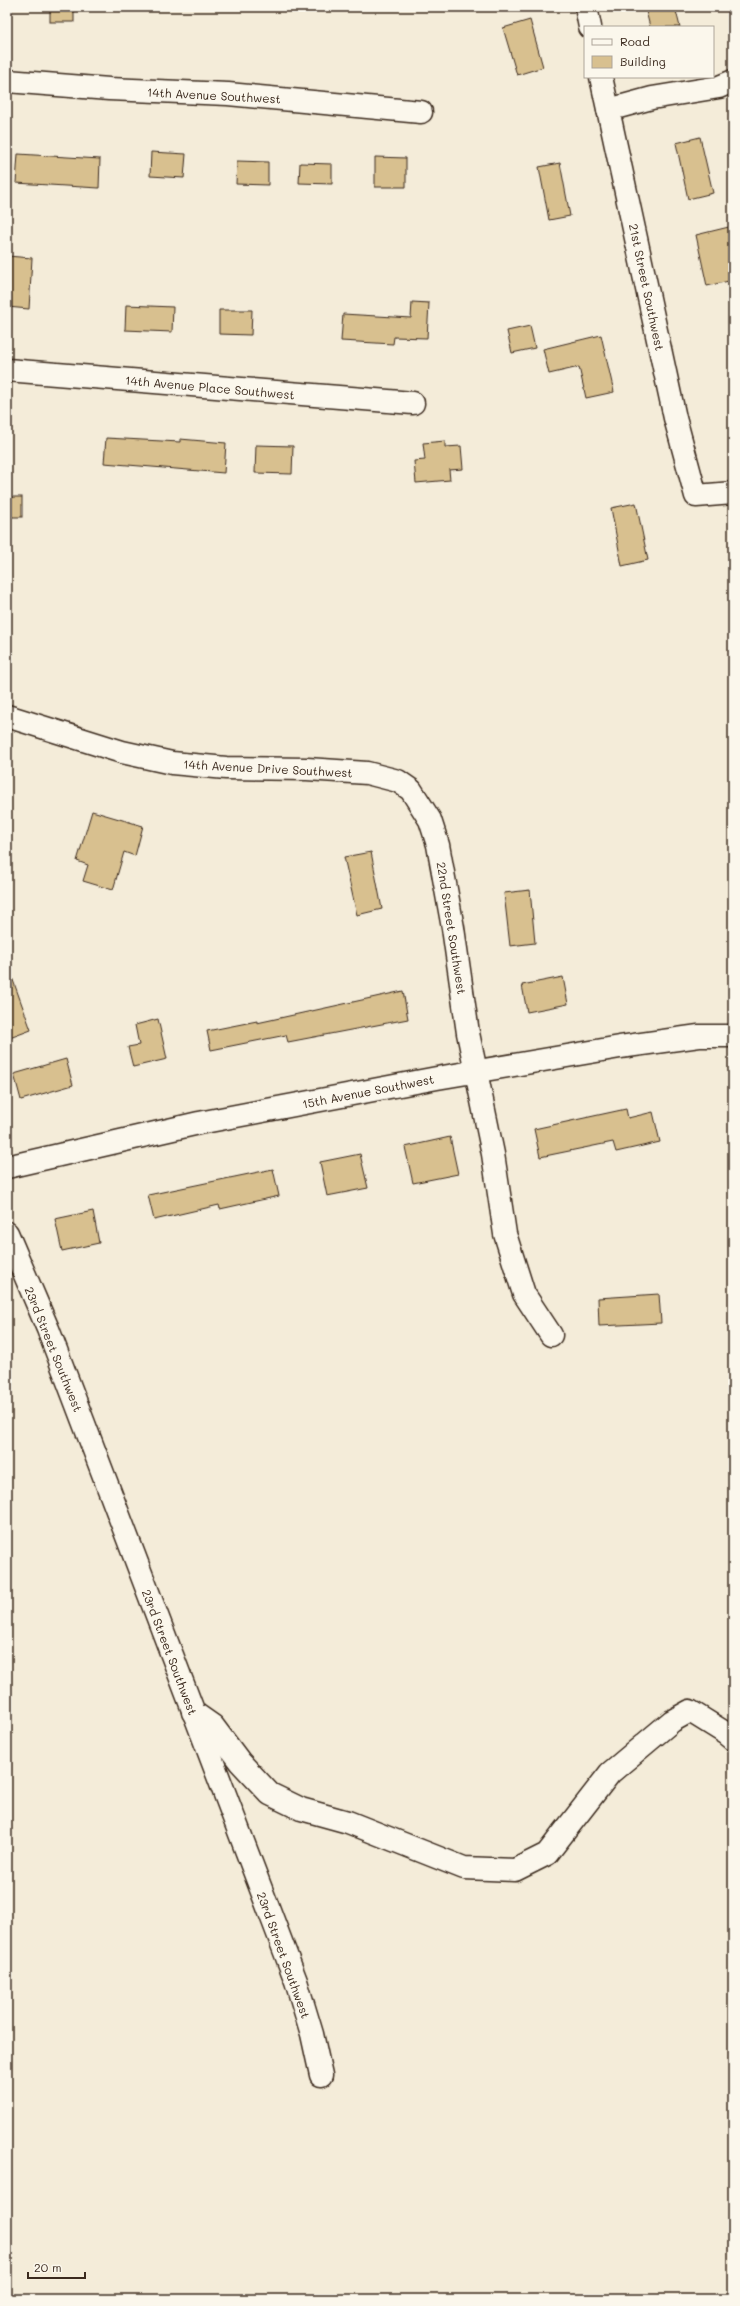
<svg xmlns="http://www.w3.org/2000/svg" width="740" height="2306" font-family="Mali,sans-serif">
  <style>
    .building { fill: #d8c08f; stroke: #3b2a1e }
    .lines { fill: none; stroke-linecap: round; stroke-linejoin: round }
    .minor-casing { stroke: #3b2a1e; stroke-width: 25 }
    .minor { stroke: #fbf7ec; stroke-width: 22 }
    .labels { text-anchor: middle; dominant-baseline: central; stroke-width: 4; stroke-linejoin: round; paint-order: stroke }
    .street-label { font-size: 12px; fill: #3b2a1e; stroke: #fbf7ec }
  </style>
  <rect width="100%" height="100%" fill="#f4ecd9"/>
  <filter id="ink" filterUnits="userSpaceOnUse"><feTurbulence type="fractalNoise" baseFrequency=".025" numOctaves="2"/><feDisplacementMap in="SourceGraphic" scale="8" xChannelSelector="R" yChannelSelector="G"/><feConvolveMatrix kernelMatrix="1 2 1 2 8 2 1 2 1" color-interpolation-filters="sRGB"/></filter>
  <g filter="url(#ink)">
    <g class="building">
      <rect x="50" y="7" width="24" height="15"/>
      <path d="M645 7H675L680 27H650Z"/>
      <path d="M530 20 543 67 517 75 503 28Z"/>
      <path d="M700 137 713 193 688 199 676 143Z"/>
      <path d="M151 152 186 154 184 178 150 176Z"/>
      <path d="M18 154 100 159 99 188 16 183Z"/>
      <path d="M375 157 406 158V187H375Z"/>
      <path d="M237 161 268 162V185L236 184Z"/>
      <path d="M300 163 332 164V184L299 183Z"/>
      <path d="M560 163 570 216 549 220 539 167Z"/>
      <path d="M733 226V280L707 286 696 235Z"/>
      <path d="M7 256 32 258 29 309 7 307Z"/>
      <path d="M412 302 429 303 427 338 394 337 393 344 341 341 343 314 411 318Z"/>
      <path d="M126 305 173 307 172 332 125 330Z"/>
      <path d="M219 310H252L251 335 219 334Z"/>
      <path d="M530 326 535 348 512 353 507 331Z"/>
      <path d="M601 335 614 392 586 398 579 367 549 374 543 349Z"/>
      <path d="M106 438 180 442V439L226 443 224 473 104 463Z"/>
      <path d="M445 441V447L461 446 463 469 449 470 450 480 416 483 414 461 425 460 423 443Z"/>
      <path d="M256 445 293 446 292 474 255 473Z"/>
      <rect x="7" y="497" width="15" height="20"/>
      <path d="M636 503 648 560 622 566 611 508Z"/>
      <path d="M92 811 143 826 135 856 124 852 113 890 83 881 88 865 77 861Z"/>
      <path d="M371 852 382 909 357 915 344 857Z"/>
      <path d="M530 890 535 943 510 946 504 893Z"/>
      <path d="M7 969H9L31 1030 7 1039Z"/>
      <path d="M563 977 568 1004 527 1012 522 985Z"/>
      <path d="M403 991 408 1019 288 1042 286 1035 211 1050 207 1031 257 1021V1023Z"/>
      <path d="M158 1019 167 1059 133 1067 128 1047 139 1045 135 1025Z"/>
      <path d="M66 1059 73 1085 21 1100 14 1074Z"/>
      <path d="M626 1109 628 1118 653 1112 660 1142 616 1152 613 1142 540 1157 534 1129Z"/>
      <path d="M450 1137 458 1174 413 1183 405 1147Z"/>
      <path d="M360 1154 368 1188 327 1196 320 1162Z"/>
      <path d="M273 1169 279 1196 220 1209 219 1205 154 1220 148 1195Z"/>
      <path d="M93 1211 99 1243 62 1251 55 1219Z"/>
      <path d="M659 1294 661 1323 599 1326 598 1298Z"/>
    </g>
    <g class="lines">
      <defs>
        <g id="minor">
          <path d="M586 7 590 27"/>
          <path d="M601 77 675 418 696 496 733 493"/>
          <path d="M7 81 109 89 228 94 421 112"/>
          <path d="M608 110 652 98 719 87 733 81"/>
          <path d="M7 370 413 403"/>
          <path d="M7 716 122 752 172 763 226 768 307 769 367 773 398 781 411 790 430 820 438 845 453 928 468 1033 493 1154 505 1234 524 1294 551 1335"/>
          <path d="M7 1167 199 1123 437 1078 620 1047 699 1036H733"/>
          <path d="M7 1233 48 1329 296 1981 312 2034 321 2075"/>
          <path d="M193 1712 213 1726 240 1762 270 1794 301 1809 348 1822 464 1868 515 1870 547 1854 610 1773 672 1721 690 1711 727 1734 733 1739"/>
        </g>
      </defs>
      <use href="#minor" class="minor-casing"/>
      <use href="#minor" class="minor"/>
    </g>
  </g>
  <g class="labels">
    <g class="street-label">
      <text transform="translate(214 95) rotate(3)">14th Avenue Southwest</text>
      <text transform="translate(647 287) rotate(78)">21st Street Southwest</text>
      <text transform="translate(210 387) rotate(5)">14th Avenue Place Southwest</text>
      <text transform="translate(268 768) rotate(3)">14th Avenue Drive Southwest</text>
      <text transform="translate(452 928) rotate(81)">22nd Street Southwest</text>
      <text transform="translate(368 1091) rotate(-11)">15th Avenue Southwest</text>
      <text transform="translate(54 1349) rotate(68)">23rd Street Southwest</text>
      <text transform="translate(170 1652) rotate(69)">23rd Street Southwest</text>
      <text transform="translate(284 1955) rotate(70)">23rd Street Southwest</text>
    </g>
  </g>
  <rect width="740" height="2306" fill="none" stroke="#fbf7ec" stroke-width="24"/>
  <rect x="12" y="12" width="716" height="2282" fill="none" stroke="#3b2a1e" stroke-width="1.5" filter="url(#ink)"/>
  <rect x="584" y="26" width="130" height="52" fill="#fbf7ec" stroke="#aea59a"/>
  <rect x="592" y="39" width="20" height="6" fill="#fbf7ec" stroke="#aea59a"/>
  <text x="620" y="46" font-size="12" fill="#3b2a1e">Road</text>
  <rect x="592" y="56" width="20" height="12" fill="#d8c08f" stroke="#aea59a"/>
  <text x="620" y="66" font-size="12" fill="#3b2a1e">Building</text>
  <path d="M28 2272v6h57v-6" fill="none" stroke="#3b2a1e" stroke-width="2"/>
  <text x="34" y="2272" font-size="12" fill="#3b2a1e" stroke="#fbf7ec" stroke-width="3" paint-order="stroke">20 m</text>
</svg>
